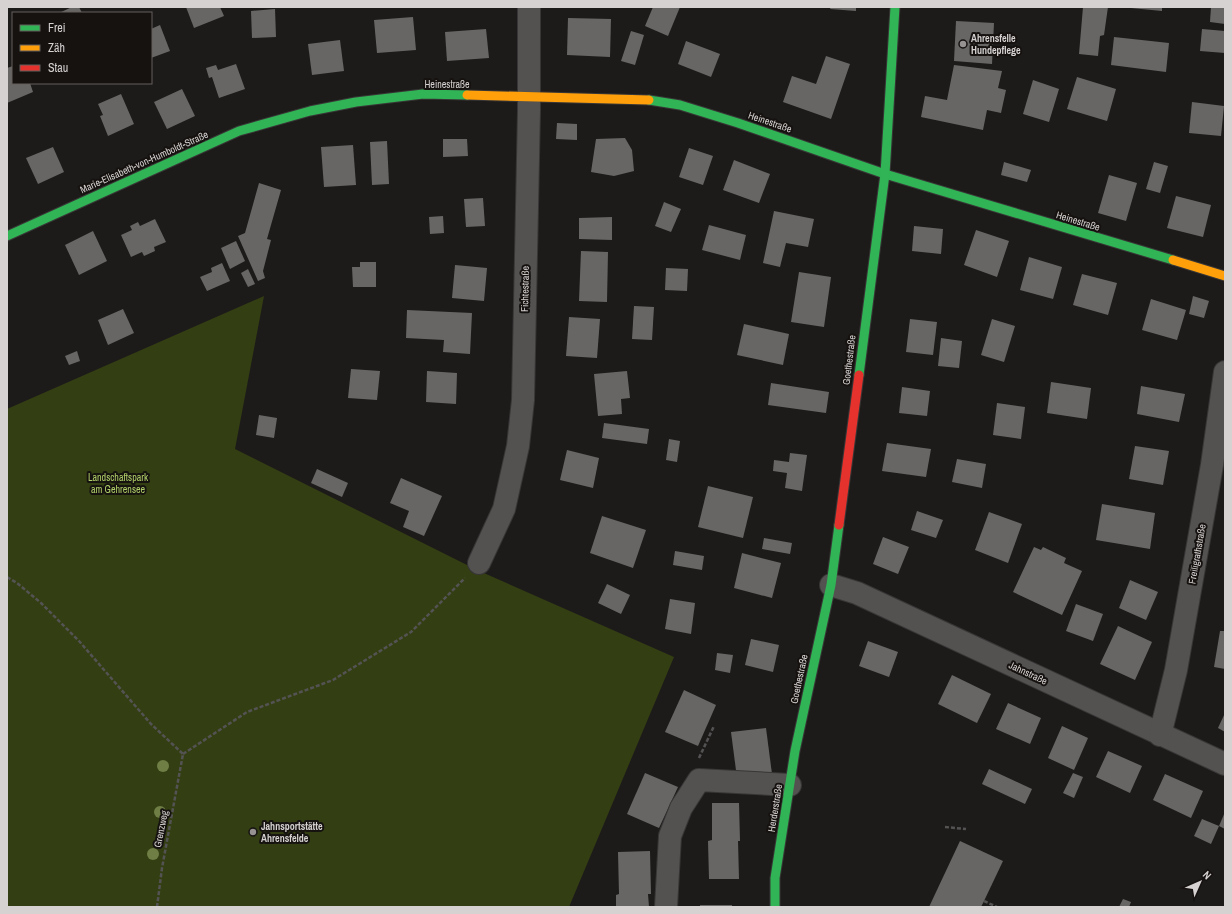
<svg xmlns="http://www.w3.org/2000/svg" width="1232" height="914" font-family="'Archivo Narrow',sans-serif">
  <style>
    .green { fill: #333e13 }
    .building { fill: #686665 }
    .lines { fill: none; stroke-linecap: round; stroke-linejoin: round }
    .street-casing { stroke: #383636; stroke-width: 24 }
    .fast-casing { stroke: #383636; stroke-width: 11 }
    .slow-casing { stroke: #383636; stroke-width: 11 }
    .jam-casing { stroke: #383636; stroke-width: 11 }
    .path { stroke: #545353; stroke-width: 2.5; stroke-dasharray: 4 2; stroke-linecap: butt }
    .street { stroke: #535251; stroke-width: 22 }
    .fast { stroke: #30b455; stroke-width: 9 }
    .slow { stroke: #ff9f0a; stroke-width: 9 }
    .jam { stroke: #e5322d; stroke-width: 9 }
    .tree { fill: #6e7e45 }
    .poi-dot { fill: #959291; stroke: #151210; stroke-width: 1.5 }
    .labels { text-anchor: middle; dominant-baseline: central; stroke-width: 4; stroke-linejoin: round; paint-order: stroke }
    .poi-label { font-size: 10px; font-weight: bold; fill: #d5d2d1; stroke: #151210; text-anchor: start }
    .street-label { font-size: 10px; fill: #d5d2d1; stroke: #151210 }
    .park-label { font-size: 10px; fill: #b1cf68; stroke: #151210 }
  </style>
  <rect width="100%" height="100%" fill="#1d1b1a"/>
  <path class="green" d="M264 296 235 449 477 570 674 657 569 907H7V409Z"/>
  <g class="building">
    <path d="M72 7H79L82 13H59Z"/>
    <path d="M186 7H220L224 16 194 28Z"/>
    <path d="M653 7H680L668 36 645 26Z"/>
    <path d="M831 7H856V11L830 9Z"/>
    <path d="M1083 7H1108L1104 35 1100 36 1098 56 1079 54Z"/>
    <path d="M1131 7H1162V11L1131 8Z"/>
    <path d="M1211 7H1225V24L1210 22Z"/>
    <path d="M275 9 276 37 252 38 251 11Z"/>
    <path d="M413 17 416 50 377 53 374 20Z"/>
    <path d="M568 18 611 19 610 57 567 55Z"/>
    <path d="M956 21 994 23 992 64 954 61Z"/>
    <path d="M160 25 170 51 151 58V29Z"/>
    <path d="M486 29 489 58 447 61 445 32Z"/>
    <path d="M1202 29 1225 31V53L1200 51Z"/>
    <path d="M631 31 644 35 635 65 621 61Z"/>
    <path d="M1114 37 1169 43 1166 72 1111 65Z"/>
    <path d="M340 40 344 71 312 75 308 44Z"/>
    <path d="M686 41 720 54 711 77 678 64Z"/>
    <path d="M826 56 850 64 831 119 783 102 792 76 816 84Z"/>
    <path d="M236 64 245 89 219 98 212 77 209 78 206 68 216 65 218 70Z"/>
    <path d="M954 65 1002 71 998 88 1006 90 1001 113 987 110 983 130 921 117 925 96 947 100Z"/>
    <path d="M13 66V83H30L33 92 7 103V68Z"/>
    <path d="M1077 77 1116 89 1107 121 1067 109Z"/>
    <path d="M1033 80 1059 89 1049 122 1023 114Z"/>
    <path d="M182 89 195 116 167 129 154 102Z"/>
    <path d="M121 94 134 124 108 136 100 116 103 115 98 104Z"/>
    <path d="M1192 102 1224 106 1221 136 1189 133Z"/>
    <path d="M557 123 577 124V140L556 139Z"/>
    <path d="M625 138 632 150 634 171 614 176 591 172 596 139Z"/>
    <path d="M443 139H467L468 156 443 157Z"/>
    <path d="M387 141 389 184 372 185 370 142Z"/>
    <path d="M353 145 356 185 324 187 321 147Z"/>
    <path d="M53 147 64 172 38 184 26 158Z"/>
    <path d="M689 148 713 156 703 185 679 177Z"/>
    <path d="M734 160 770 174 759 203 723 190Z"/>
    <path d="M1004 162 1031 170 1027 182 1001 175Z"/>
    <path d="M1154 162 1168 166 1160 193 1146 189Z"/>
    <path d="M1109 175 1137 183 1126 221 1098 213Z"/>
    <path d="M259 183 281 190 267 239 271 240 263 271 265 278 258 281 238 236 245 233Z"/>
    <path d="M1176 196 1211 205 1203 237 1167 228Z"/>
    <path d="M483 198 485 226 466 227 464 199Z"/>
    <path d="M664 202 681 209 671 232 655 226Z"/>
    <path d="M774 211 814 219 808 247 786 243 780 267 763 263Z"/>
    <path d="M443 216 444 233 430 234 429 217Z"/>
    <path d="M612 217V240L579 239V218Z"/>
    <path d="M155 219 166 242 154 247 155 251 144 256 142 252 131 257 121 235 132 230 130 226 138 222 140 226Z"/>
    <path d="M709 225 746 235 740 260 702 250Z"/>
    <path d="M914 226 943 229 941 254 912 251Z"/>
    <path d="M976 230 1009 241 997 277 964 265Z"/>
    <path d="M93 231 107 261 79 275 65 245Z"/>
    <path d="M236 241 245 261 230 269 221 248Z"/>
    <path d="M581 251 608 252 607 302 579 301Z"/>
    <path d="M1029 257 1062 267 1053 299 1020 290Z"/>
    <path d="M360 262H376V287H353L352 267H360Z"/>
    <path d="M222 263 230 281 207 291 200 277 212 272 211 268Z"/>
    <path d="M455 265 487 268 484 301 452 298Z"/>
    <path d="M666 268 688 269 687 291 665 290Z"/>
    <path d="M248 269 255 284 248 287 241 273Z"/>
    <path d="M799 272 831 277 824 327 791 322Z"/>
    <path d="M1082 274 1117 283 1108 315 1073 305Z"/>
    <path d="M1193 296 1209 301 1204 318 1189 314Z"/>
    <path d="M1151 299 1186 310 1177 340 1142 330Z"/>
    <path d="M634 306 654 307 652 340 632 339Z"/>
    <path d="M123 309 134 333 108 345 98 320Z"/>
    <path d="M407 310 472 313 470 354 443 352 444 340 406 338Z"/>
    <path d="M569 317 600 319 597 358 566 356Z"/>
    <path d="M910 319 937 322 933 355 906 352Z"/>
    <path d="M992 319 1015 326 1004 362 981 355Z"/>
    <path d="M744 324 789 334 783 365 737 355Z"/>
    <path d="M941 338 962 341 959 368 938 366Z"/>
    <path d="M77 351 80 361 69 365 65 356Z"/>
    <path d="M351 369 380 371 377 400 348 398Z"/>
    <path d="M427 371 457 373 456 404 426 402Z"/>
    <path d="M627 371 630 398 621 399 622 414 598 416 594 374Z"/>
    <path d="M1051 382 1091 388 1087 419 1047 413Z"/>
    <path d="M771 383 829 392 826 413 768 405Z"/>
    <path d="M1141 386 1185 394 1179 422 1137 414Z"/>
    <path d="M902 387 930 391 927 416 899 413Z"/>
    <path d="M997 403 1025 407 1021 439 993 435Z"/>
    <path d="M259 415 277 418 274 438 256 435Z"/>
    <path d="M604 423 649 429 647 444 602 438Z"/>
    <path d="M669 439 680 441 677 462 666 460Z"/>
    <path d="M887 443 931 449 926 477 882 471Z"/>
    <path d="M1135 446 1169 451 1163 485 1129 479Z"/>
    <path d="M567 450 599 458 593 488 560 480Z"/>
    <path d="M790 453 807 455 802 491 785 488 787 473 773 471 774 460 789 462Z"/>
    <path d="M957 459 986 464 982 488 952 482Z"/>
    <path d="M317 469 348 483 342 497 311 483Z"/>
    <path d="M401 478 442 496 424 536 403 527 409 511 390 503Z"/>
    <path d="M708 486 753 497 743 538 698 527Z"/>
    <path d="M1102 504 1155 513 1150 549 1096 540Z"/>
    <path d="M917 511 943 520 936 538 911 530Z"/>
    <path d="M989 512 1022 524 1008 563 975 550Z"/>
    <path d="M602 516 646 530 633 568 590 553Z"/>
    <path d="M883 537 909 547 898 574 873 564Z"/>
    <path d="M764 538 792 543 790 554 762 549Z"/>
    <path d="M1034 547 1041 550 1043 547 1066 558 1064 563 1082 571 1062 615 1013 592Z"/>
    <path d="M675 551 704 556 702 570 673 565Z"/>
    <path d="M742 553 781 563 772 598 734 588Z"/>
    <path d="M1130 580 1158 592 1146 620 1119 608Z"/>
    <path d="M607 584 630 595 621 614 598 603Z"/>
    <path d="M670 599 695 603 691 634 665 629Z"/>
    <path d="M1076 604 1103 614 1093 641 1066 631Z"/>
    <path d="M1118 626 1152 642 1135 680 1100 664Z"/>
    <path d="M1220 631H1225V669L1214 667Z"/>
    <path d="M751 639 779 645 773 672 745 665Z"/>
    <path d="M868 641 898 652 889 677 859 666Z"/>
    <path d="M717 653 733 655 730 673 715 670Z"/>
    <path d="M952 675 991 694 977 723 938 704Z"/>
    <path d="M684 690 716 705 698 746 665 732Z"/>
    <path d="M1008 703 1041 718 1030 744 996 729Z"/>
    <path d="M1225 713V732L1218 728Z"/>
    <path d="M1062 726 1088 738 1074 770 1048 758Z"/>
    <path d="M766 728 772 774 737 778 731 732Z"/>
    <path d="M1108 751 1142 766 1130 793 1096 777Z"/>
    <path d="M989 769 1032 789 1025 804 982 784Z"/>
    <path d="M645 773 678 787 659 828 627 814Z"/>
    <path d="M1073 773 1083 777 1074 798 1063 793Z"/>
    <path d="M1165 774 1203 791 1191 818 1153 800Z"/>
    <path d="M712 803H739L740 841H738L739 879H709L708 841 712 840Z"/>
    <path d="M1225 812V829L1219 826Z"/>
    <path d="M1202 819 1219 826 1211 844 1194 836Z"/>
    <path d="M960 841 1003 861 984 901 981 907H929Z"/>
    <path d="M650 851 651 894H648L649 907H616V895L619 894 618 852Z"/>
    <path d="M1123 899 1131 902 1129 907H1119Z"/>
    <rect x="700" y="905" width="32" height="2"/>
  </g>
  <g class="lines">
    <defs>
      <g id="street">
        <path d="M479 563 504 509 518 446 523 400 529 110V7"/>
        <path d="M831 585 857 593 1225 764"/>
        <path d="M1160 735 1176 670 1212 465 1225 372"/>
        <path d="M666 907 670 836 681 808 699 780 790 785"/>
      </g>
      <g id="fast">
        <path d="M649 100 680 105 738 123 885 174 1173 260"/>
        <path d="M7 236 239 131 310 111 356 102 423 94 467 95"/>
        <path d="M859 375 885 174 895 7"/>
        <path d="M775 907V878L795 751 831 585 839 525"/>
      </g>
      <g id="slow">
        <path d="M467 95 649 100"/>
        <path d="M1173 260 1225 276"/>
      </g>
      <path id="jam" d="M839 525 859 375"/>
    </defs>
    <use href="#street" class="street-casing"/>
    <use href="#fast" class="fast-casing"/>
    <use href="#slow" class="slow-casing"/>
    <use href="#jam" class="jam-casing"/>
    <g class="path">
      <path d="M7 577 17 583 41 603 79 641 151 724 183 754"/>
      <path d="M183 754 247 712 333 680 411 632 465 578"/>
      <path d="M699 758 714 726"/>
      <path d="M945 827 966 829"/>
      <path d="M984 901 997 907"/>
      <path d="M157 907 162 868 183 754"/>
    </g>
    <use href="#street" class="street"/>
    <use href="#fast" class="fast"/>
    <use href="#slow" class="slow"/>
    <use href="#jam" class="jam"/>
  </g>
  <g class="tree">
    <circle cx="163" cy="766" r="6"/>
    <circle cx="160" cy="812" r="6"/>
    <circle cx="153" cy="854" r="6"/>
  </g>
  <g class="poi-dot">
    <circle cx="963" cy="44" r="4"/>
    <circle cx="253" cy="832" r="4"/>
  </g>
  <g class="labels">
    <g class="poi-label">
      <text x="971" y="38">Ahrensfelle<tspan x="971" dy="12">Hundepflege</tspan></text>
      <text x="261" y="826">Jahnsportstätte<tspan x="261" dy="12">Ahrensfelde</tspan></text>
    </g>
    <g class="street-label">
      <text x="447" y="84">Heinestraße</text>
      <text transform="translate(770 122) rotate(19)">Heinestraße</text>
      <text transform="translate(144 162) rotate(-24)">Marie-Elisabeth-von-Humboldt-Straße</text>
      <text transform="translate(1078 221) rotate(17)">Heinestraße</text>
      <text transform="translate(525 289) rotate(-89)">Fichtestraße</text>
      <text transform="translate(849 360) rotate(-83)">Goethestraße</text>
      <text transform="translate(1197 554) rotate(-80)">Freiligrathstraße</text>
      <text transform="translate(1028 673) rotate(25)">Jahnstraße</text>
      <text transform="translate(799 679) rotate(-78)">Goethestraße</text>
      <text transform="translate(775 808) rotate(-81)">Herderstraße</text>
      <text transform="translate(161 829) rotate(-79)">Grenzweg</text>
    </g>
    <g class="park-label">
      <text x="118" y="477">Landschaftspark<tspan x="118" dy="12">am Gehrensee</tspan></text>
    </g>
  </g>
  <rect width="1232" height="914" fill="none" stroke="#d5d2d1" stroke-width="16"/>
  <rect x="12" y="12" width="140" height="72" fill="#151210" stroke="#625f5d"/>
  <rect x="20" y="25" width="20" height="6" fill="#30b455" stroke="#625f5d"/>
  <text x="48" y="32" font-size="12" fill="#d5d2d1">Frei</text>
  <rect x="20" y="45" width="20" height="6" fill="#ff9f0a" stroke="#625f5d"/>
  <text x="48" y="52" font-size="12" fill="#d5d2d1">Zäh</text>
  <rect x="20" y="65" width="20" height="6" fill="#e5322d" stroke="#625f5d"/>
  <text x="48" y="72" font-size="12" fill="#d5d2d1">Stau</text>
  <g transform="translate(1200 882) rotate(45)" stroke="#151210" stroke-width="3" paint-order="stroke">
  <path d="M0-3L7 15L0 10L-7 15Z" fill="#d5d2d1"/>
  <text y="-6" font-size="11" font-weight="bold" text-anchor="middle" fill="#d5d2d1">N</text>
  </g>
</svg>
